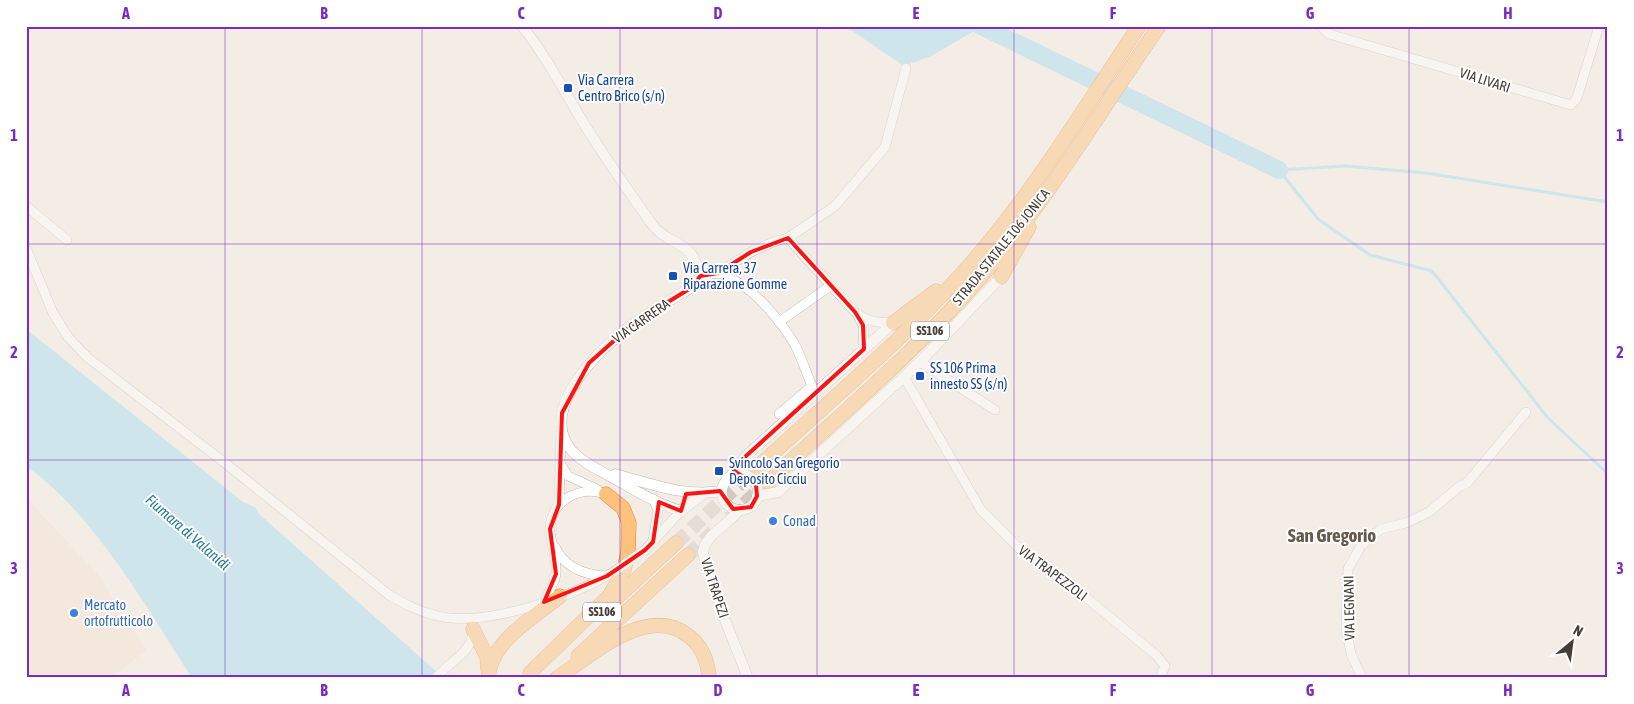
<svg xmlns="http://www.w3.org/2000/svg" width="1634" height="704" font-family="'Asap Condensed',sans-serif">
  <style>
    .commercial { fill: #f6e0d0 }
    .water { fill: #a1dcf1 }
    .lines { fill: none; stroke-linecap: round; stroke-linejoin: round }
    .stream { stroke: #a1dcf1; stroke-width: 3 }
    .river { stroke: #a1dcf1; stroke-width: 18 }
    .trunk-tunnel { stroke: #d0cac3; stroke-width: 14; stroke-dasharray: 14 7; stroke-linecap: butt }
    .minor-casing { stroke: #c2b6ab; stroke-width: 10 }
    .tertiary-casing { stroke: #c2b6ab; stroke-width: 11 }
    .trunk-casing { stroke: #df8734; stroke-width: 15 }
    .minor { stroke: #fff; stroke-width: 9 }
    .tertiary { stroke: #fff; stroke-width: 10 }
    .trunk { stroke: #ffc27c; stroke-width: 14 }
    .minor-bridge-casing { stroke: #c2b6ab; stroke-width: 10; stroke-linecap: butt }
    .minor-bridge { stroke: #fff; stroke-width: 9 }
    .marked { fill: none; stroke: #fc1413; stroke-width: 4; stroke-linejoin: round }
    .grid { fill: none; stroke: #7b2cbf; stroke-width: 1; stroke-opacity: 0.55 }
    .transit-dot { fill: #1a4fb4; stroke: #fff; stroke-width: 2 }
    .shop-dot { fill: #3f7fe0; stroke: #fff; stroke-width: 2 }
    .labels { text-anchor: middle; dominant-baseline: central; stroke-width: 4; stroke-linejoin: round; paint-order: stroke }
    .shield { fill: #fff; stroke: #7e7772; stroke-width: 1 }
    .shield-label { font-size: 12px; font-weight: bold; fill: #463d35 }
    .transit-label { font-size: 14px; fill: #164399; stroke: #fff; text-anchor: start }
    .street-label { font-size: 14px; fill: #463d35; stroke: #fff }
    .shop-label { font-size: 14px; fill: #366cbe; stroke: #fff; text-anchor: start }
    .water-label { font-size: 15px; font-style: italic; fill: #297b9b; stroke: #fff }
    .district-label { font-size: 19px; font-weight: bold; fill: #69594c; stroke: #fff }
    .neatline { fill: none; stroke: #7b2cbf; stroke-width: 2 }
    .grid-label { font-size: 16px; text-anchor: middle; font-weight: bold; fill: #7b2cbf }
  </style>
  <rect width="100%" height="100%" fill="#f3ede6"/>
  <path class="commercial" d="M26 498 99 576 146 650 111 678H26Z"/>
  <g class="water">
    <path d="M845 26H983L931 56 904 66Z"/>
    <path d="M26 329 243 502 256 508 259 514 439 674 452 678H192C147 608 94 514 26 466Z"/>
  </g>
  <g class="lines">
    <g class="stream">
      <path d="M1279 170 1318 219 1370 255 1432 271 1548 418 1608 474"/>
      <path d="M1279 170 1345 166 1426 173 1608 202"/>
    </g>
    <path class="river" d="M981 26 1279 170"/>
    <g class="trunk-tunnel">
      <path d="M729 518 768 482"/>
      <path d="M676 543 757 468"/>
      <path d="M688 555 713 532"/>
    </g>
    <defs>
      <g id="minor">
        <path d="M1321 26 1329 34 1571 105 1577 98 1599 26"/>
        <path d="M26 206 67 240"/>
        <path d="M788 238 855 312C867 321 877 323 893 323"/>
        <path d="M26 248 53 313 68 337 87 357 229 466 389 595C403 603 417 611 434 615 481 629 574 597 615 571"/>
        <path d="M718 273C749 282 777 316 794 343 801 356 806 372 812 386L779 414"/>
        <path d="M700 276 718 273 751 252 773 242 788 238 835 206 885 147 906 68"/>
        <path d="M858 316 863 325 864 349"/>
        <path d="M779 322 830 286"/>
        <path d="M920 362 995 410"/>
        <path d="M904 377 981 510 1025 554 1072 586 1156 655 1165 666 1160 678"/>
        <path d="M560 463 568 476 597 489"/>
        <path d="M653 499 658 510 653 542"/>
        <path d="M559 505 561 428"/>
        <path d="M555 547C565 568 584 575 606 576"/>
        <path d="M645 550 681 511"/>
        <path d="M544 602C548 593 555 583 556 573 557 558 551 544 550 530 550 500 580 485 606 494"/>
        <path d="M436 678C449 661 473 653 473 630"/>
        <path d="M1362 678 1351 654 1346 628 1348 569 1361 546 1381 529 1406 523 1429 512 1460 486 1467 483 1526 412"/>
      </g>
      <g id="tertiary">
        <path d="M522 26C546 56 563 89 583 122 604 157 628 190 651 223 668 247 693 238 700 276L694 286C674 298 652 310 633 324 601 347 536 409 572 451 583 463 599 470 613 478 635 490 657 504 681 511"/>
        <path d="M615 474C652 484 683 497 722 491"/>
        <circle cx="740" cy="492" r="18"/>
        <path d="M729 478 746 456 893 323"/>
        <path d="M757 496 778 492 920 362 1001 277"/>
        <path d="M739 510C729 525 703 536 703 553L723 615 748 678"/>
        <path d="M681 511 703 494"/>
      </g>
      <g id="trunk">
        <path d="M1001 277 1029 227"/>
        <path d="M893 323 936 291"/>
        <path d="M757 468C828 402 904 339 968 267 1033 193 1085 107 1139 26"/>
        <path d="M768 482C840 415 916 351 981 277 1048 199 1101 110 1159 26"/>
        <path d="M609 605 676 543"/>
        <path d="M473 629 487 657 488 669"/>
        <path d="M578 656 688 555"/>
        <path d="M530 673 610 595 624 570 628 552 629 523 623 508 606 494"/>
        <path d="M488 678C491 640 534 618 560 596"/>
        <path d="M557 678C592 655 649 602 690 637 702 647 708 662 709 678"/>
      </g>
    </defs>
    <use href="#minor" class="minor-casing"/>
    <use href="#tertiary" class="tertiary-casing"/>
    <use href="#trunk" class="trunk-casing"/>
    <use href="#minor" class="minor"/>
    <use href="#tertiary" class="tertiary"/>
    <use href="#trunk" class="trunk"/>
    <defs>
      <path id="minor-bridge" d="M615 571 645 550"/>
    </defs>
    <use href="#minor-bridge" class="minor-bridge-casing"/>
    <use href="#minor-bridge" class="minor-bridge"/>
  </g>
  <path d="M0 0H1634V704H0ZM788 238 855 312 863 325 864 349 746 456 734 471 756 485 757 496 751 507 733 509 720 491 686 494 681 511 659 502 653 542 645 550 607 576 544 602 556 574 550 529 559 505 562 413 589 363 634 323 694 286 700 276 718 273 751 252Z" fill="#f3ede6" fill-opacity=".55" fill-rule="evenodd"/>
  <path class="marked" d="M788 238 855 312 863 325 864 349 746 456 734 471 756 485 757 496 751 507 733 509 720 491 686 494 681 511 659 502 653 542 645 550 607 576 544 602 556 574 550 529 559 505 562 413 589 363 634 323 694 286 700 276 718 273 751 252Z"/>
  <path class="grid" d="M225 26V678M422 26V678M620 26V678M817 26V678M1014 26V678M1212 26V678M1409 26V678M26 244H1608M26 460H1608"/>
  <g class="transit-dot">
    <rect x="563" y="83" width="10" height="10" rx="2.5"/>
    <rect x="668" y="271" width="10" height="10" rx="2.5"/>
    <rect x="915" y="371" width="10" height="10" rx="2.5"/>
    <rect x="714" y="466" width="10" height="10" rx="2.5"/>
  </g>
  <g class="shop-dot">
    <circle cx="773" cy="521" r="5"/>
    <circle cx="74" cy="613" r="5"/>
  </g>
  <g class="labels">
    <g class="shield">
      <rect x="911" y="321.5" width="38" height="19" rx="4"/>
      <rect x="583" y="602.5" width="38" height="19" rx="4"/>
    </g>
    <g class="shield-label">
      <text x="930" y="331">SS106</text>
      <text x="602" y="612">SS106</text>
    </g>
    <g class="transit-label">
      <text x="578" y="80">Via Carrera<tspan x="578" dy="16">Centro Brico (s/n)</tspan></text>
      <text x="683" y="268">Via Carrera, 37<tspan x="683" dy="16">Riparazione Gomme</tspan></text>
      <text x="930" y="368">SS 106 Prima<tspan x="930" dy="16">innesto SS (s/n)</tspan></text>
      <text x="729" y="463">Svincolo San Gregorio<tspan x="729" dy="16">Deposito Cicciu</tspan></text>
    </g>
    <g class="street-label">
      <text transform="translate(1485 80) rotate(18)">VIA LIVARI</text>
      <text transform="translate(1001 247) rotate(-51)">STRADA STATALE 106 JONICA</text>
      <text transform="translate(641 321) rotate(-35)">VIA CARRERA</text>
      <text transform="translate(1053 573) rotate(37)">VIA TRAPEZZOLI</text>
      <text transform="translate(715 588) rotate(72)">VIA TRAPEZI</text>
      <text transform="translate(1349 608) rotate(-91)">VIA LEGNANI</text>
    </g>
    <g class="shop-label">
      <text x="783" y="521">Conad</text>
      <text x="84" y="605">Mercato<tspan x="84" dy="16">ortofrutticolo</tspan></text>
    </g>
    <g class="water-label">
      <text transform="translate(188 532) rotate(41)">Fiumara di Valanidi</text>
    </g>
    <g class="district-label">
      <text x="1332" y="535">San Gregorio</text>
    </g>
  </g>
  <rect width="1634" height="704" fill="none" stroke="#ffffff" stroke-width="55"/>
  <g transform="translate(1572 642) rotate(29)" stroke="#ffffff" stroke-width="4" paint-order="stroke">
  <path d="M0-4L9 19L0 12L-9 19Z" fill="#463d35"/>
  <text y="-8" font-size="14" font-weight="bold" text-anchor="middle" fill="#463d35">N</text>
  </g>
  <rect x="28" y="28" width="1578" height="648" class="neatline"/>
  <g class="grid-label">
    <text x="126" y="19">A</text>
    <text x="324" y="19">B</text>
    <text x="521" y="19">C</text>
    <text x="718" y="19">D</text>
    <text x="916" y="19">E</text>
    <text x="1113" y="19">F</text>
    <text x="1310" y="19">G</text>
    <text x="1508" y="19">H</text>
    <text x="14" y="141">1</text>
    <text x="1620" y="141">1</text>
    <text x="14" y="358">2</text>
    <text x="1620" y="358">2</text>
    <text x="14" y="574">3</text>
    <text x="1620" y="574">3</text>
    <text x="126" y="696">A</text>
    <text x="324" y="696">B</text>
    <text x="521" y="696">C</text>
    <text x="718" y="696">D</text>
    <text x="916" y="696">E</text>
    <text x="1113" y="696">F</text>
    <text x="1310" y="696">G</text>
    <text x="1508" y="696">H</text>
  </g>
</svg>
